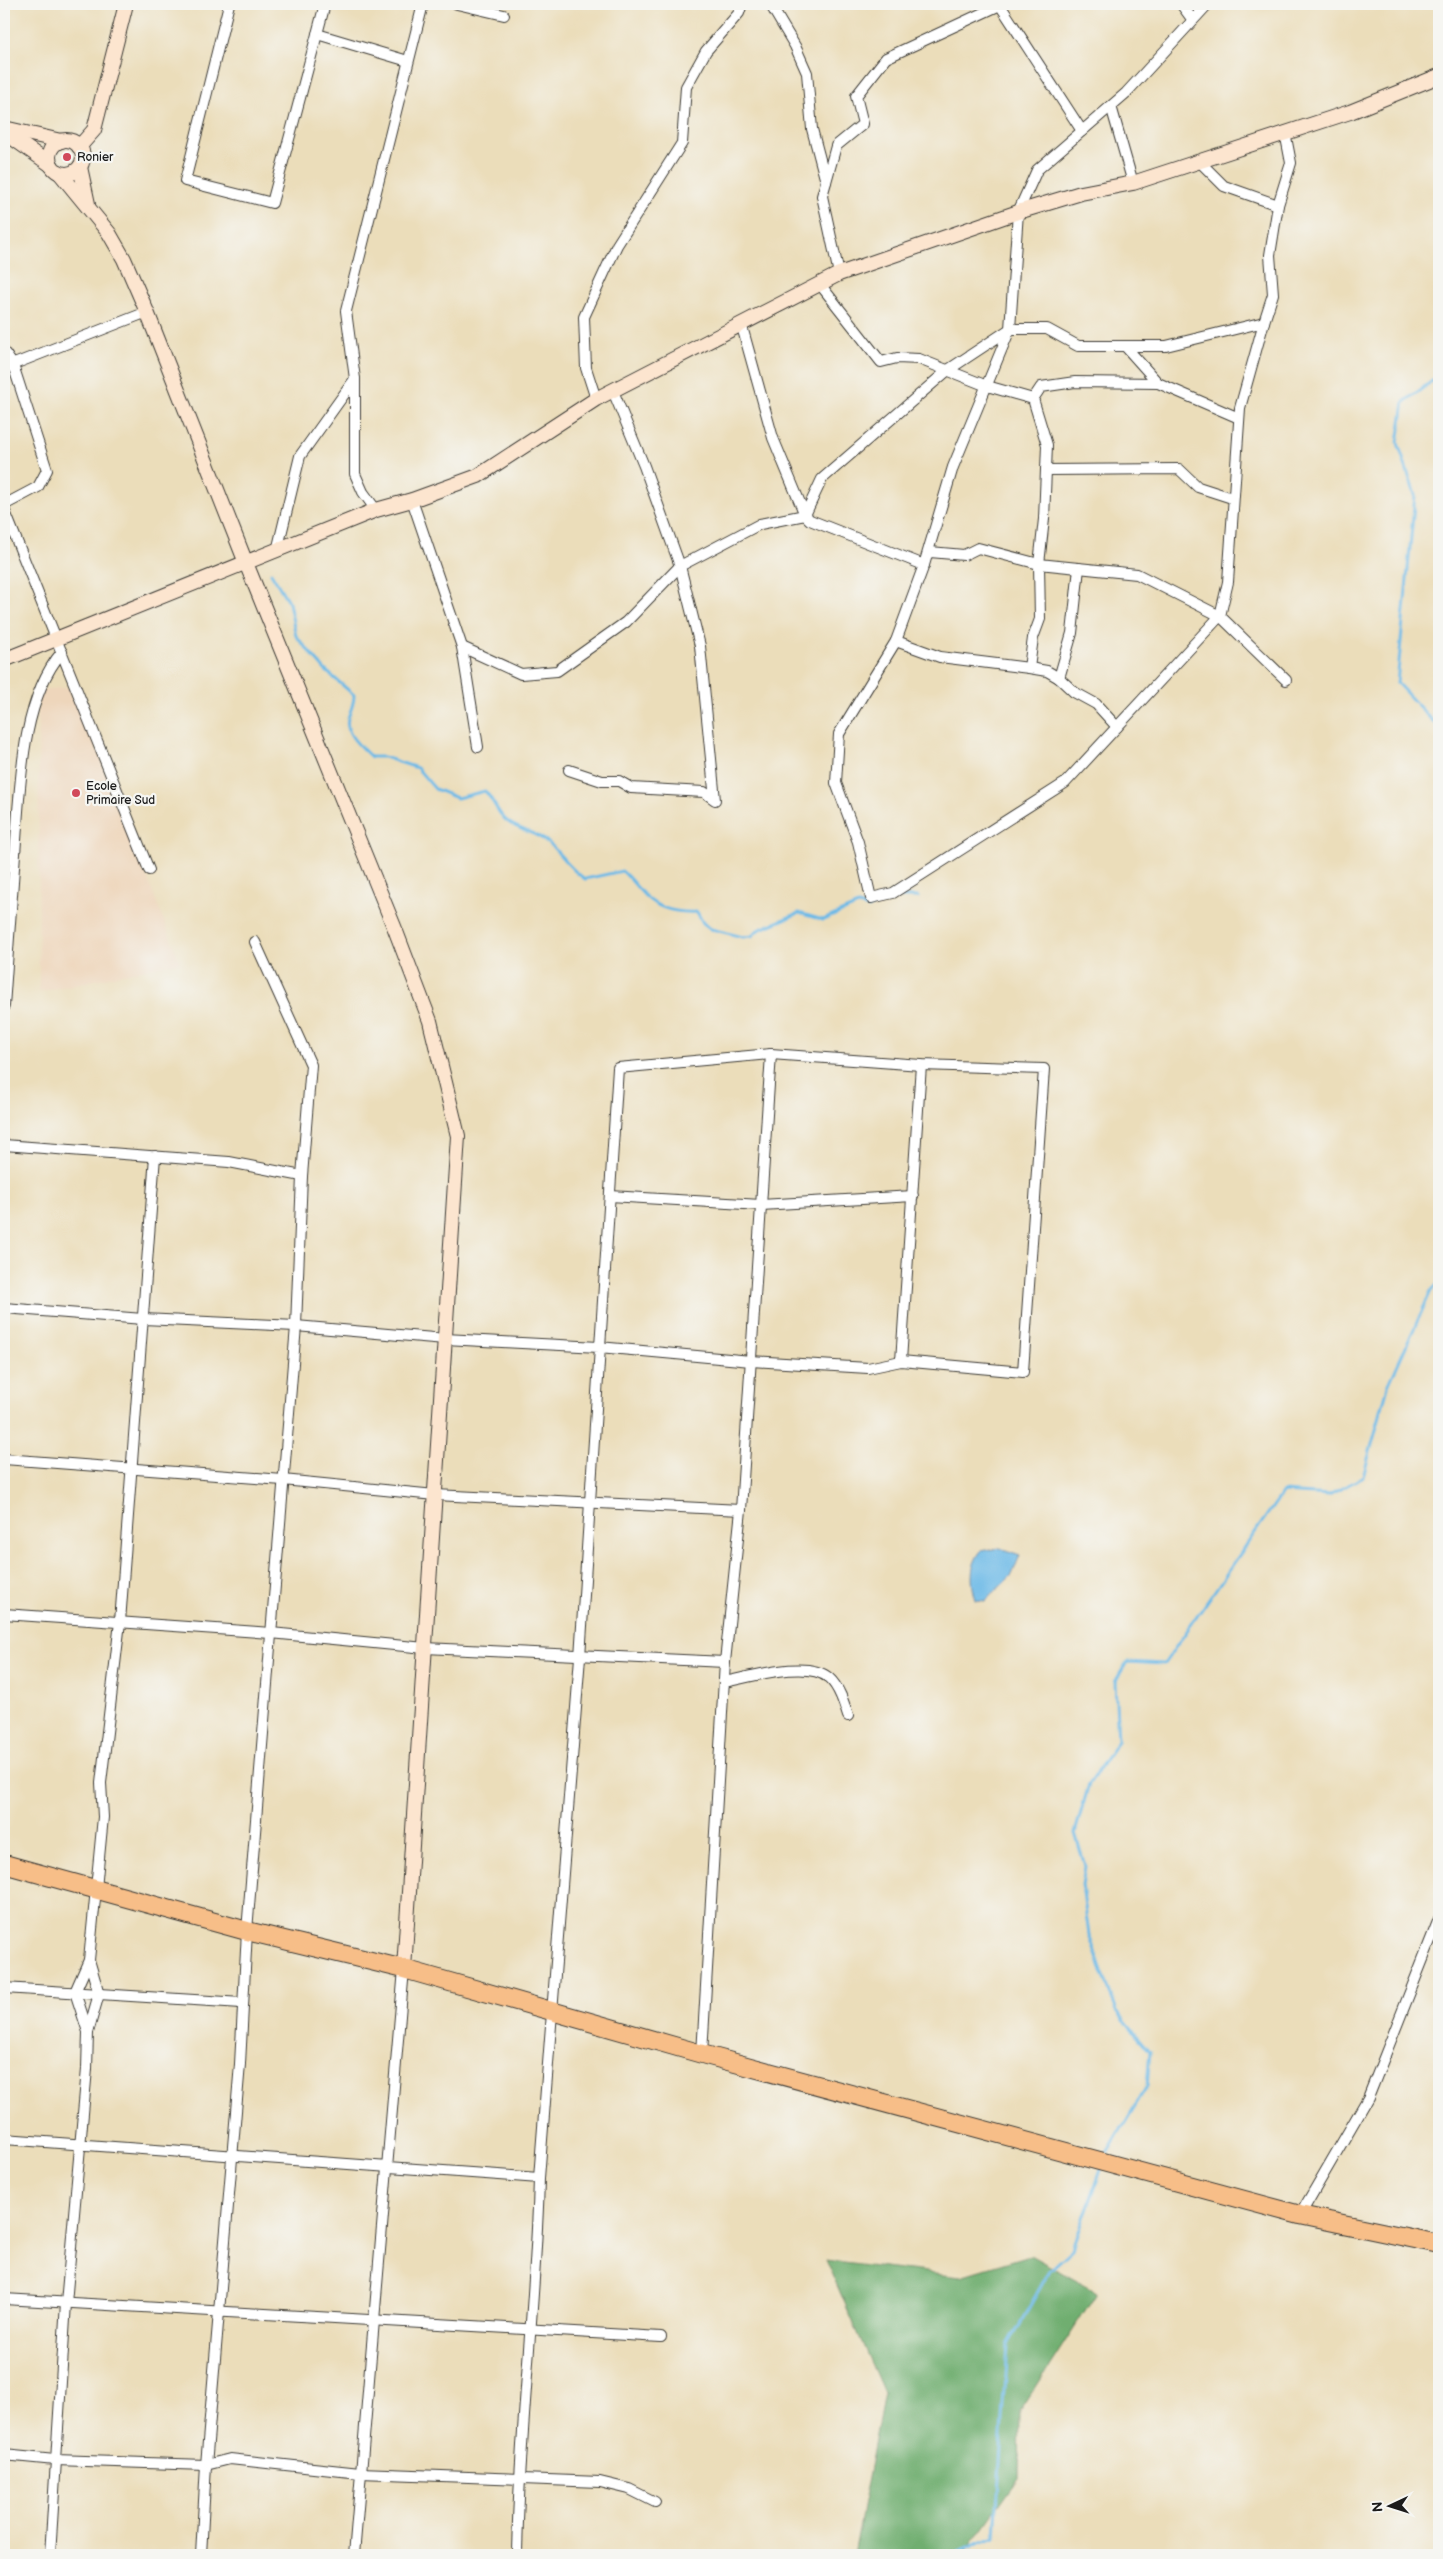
<svg xmlns="http://www.w3.org/2000/svg" width="1443" height="2559" font-family="'Balsamiq Sans',sans-serif">
  <style>
    .built { fill: #eed6bb }
    .forest { fill: #6fae6f; stroke: #466546 }
    .water { fill: #6dbae7; stroke: #446b82 }
    .lines { fill: none; stroke-linecap: round; stroke-linejoin: round }
    .stream { stroke: #6dbae7; stroke-width: 3 }
    .street-casing { stroke: #3b3934; stroke-width: 12 }
    .secondary-casing { stroke: #3b3934; stroke-width: 16 }
    .highway-casing { stroke: #3b3934; stroke-width: 20 }
    .street { stroke: #fff; stroke-width: 10 }
    .secondary { stroke: #fce5cf; stroke-width: 14 }
    .highway { stroke: #f7be88; stroke-width: 18 }
    .poi-dot { fill: #d1495b; stroke: #f6f6f2; stroke-width: 2 }
    .labels { text-anchor: middle; dominant-baseline: central; stroke-width: 4.5; stroke-linejoin: round; paint-order: stroke }
    .poi-label { font-size: 12px; fill: #1c1c1c; stroke: #f6f6f2; text-anchor: start }
  </style>
  <rect width="100%" height="100%" fill="#f6f6f2"/>
  <filter id="ink" filterUnits="userSpaceOnUse"><feTurbulence type="fractalNoise" baseFrequency=".02" numOctaves="2"/><feDisplacementMap in="SourceGraphic" scale="10" xChannelSelector="R" yChannelSelector="G"/><feConvolveMatrix kernelMatrix="1 2 1 2 8 2 1 2 1" color-interpolation-filters="sRGB"/></filter>
  <filter id="wash" filterUnits="userSpaceOnUse"><feTurbulence type="fractalNoise" baseFrequency=".0096" numOctaves="4" result="noise"/><feDisplacementMap in="SourceGraphic" scale="20" xChannelSelector="R" yChannelSelector="G"/><feGaussianBlur stdDeviation="1.12" result="paint"/><feColorMatrix in="noise" values="0 0 0 0 0 0 0 0 0 0 0 0 0 0 0 0 0 1.4 0 .05"/><feComposite in="paint" operator="in"/></filter>
  <g filter="url(#wash)">
    <rect width="100%" height="100%" fill="#ebddba"/>
    <path class="built" d="M73 687 180 962 39 992 38 690Z"/>
    <path class="forest" d="M1030 2255 1097 2292 1020 2412 1019 2478 964 2555H853L884 2393 826 2260 960 2276Z"/>
    <path class="water" d="M1000 1548 1020 1555 1012 1575 985 1601 976 1600C971 1583 969 1566 981 1551Z"/>
    <g class="lines">
      <g class="stream">
        <path d="M1439 376 1404 402 1398 443 1415 495 1397 683 1439 728"/>
        <path d="M271 573 289 603 296 636 325 670 354 695C354 704 351 709 348 718 344 734 361 747 371 757H384L417 768 435 789 457 798 485 791C495 802 498 816 511 824 525 832 540 834 552 846 563 858 571 870 585 879L622 871C631 879 637 888 645 896 659 910 679 913 697 912L703 923 711 929 743 937 752 936 758 930 799 913 823 920 858 905 869 908 885 898"/>
        <path d="M891 897H918"/>
        <path d="M1105 2156 1147 2086 1150 2051 1117 2012 1089 1935 1082 1885 1085 1866 1075 1833 1089 1784 1118 1741 1115 1682 1127 1662 1164 1664 1283 1492 1329 1495 1363 1477 1388 1386 1431 1291 1439 1283"/>
        <path d="M951 2555 995 2537 1008 2345 1050 2270 1073 2249 1102 2167"/>
      </g>
    </g>
  </g>
  <g filter="url(#ink)">
    <g class="lines">
      <defs>
        <g id="street">
          <path d="M229 4 185 181 272 203 325 4"/>
          <path d="M457 4 504 15"/>
          <path d="M770 4 795 46 807 73 812 129 826 182 836 146 863 124 856 96 886 58 1000 5 1082 131"/>
          <path d="M1181 4 1192 19"/>
          <path d="M317 34 408 61"/>
          <path d="M1111 106 1133 183"/>
          <path d="M1200 162 1224 186 1278 205"/>
          <path d="M826 182 822 196 839 274"/>
          <path d="M819 283 881 362 897 358 919 359 987 386 1033 399 1047 445 1044 519 1039 564 1040 619 1033 638 1029 668 940 657 896 641"/>
          <path d="M1264 322 1273 294 1270 255 1278 205 1291 163 1285 132"/>
          <path d="M741 323 773 438 805 515 822 479 948 370 1010 329H1047L1078 346H1166L1264 322 1240 408 1228 582 1220 616 1286 680"/>
          <path d="M1125 346 1158 383"/>
          <path d="M4 352 13 365 47 470 38 487 4 505"/>
          <path d="M4 368 147 312"/>
          <path d="M596 399 586 368 584 317 617 245 682 143 686 87 706 51 739 13 742 4"/>
          <path d="M1033 399 1041 387 1075 382 1158 383 1239 418"/>
          <path d="M1046 470 1179 469 1198 487 1232 498"/>
          <path d="M412 500 462 647 478 747"/>
          <path d="M4 509 149 870"/>
          <path d="M376 510 363 492 355 474V379L346 311 423 4"/>
          <path d="M277 551 300 456 355 379"/>
          <path d="M924 565 896 641 839 734 836 783 858 842 871 898 893 893 1065 783 1220 616 1137 574 1039 564 978 548 964 555 930 552"/>
          <path d="M462 647 521 674 557 671 626 622 680 566 644 466 613 391"/>
          <path d="M1029 668 1047 671 1059 678 1072 633 1079 568"/>
          <path d="M1059 678 1074 692 1096 704 1117 727"/>
          <path d="M569 770 602 781H619L631 788 704 792 715 800 700 646 680 566 760 524 805 515 810 520 924 565 953 467 1010 329 1018 212 1037 170 1126 93 1208 4"/>
          <path d="M4 1006C8 955 11 904 15 854 20 792 20 701 62 652"/>
          <path d="M4 1145 229 1162 302 1176"/>
          <path d="M610 1196 761 1205 913 1196"/>
          <path d="M4 1308 143 1319 296 1326 445 1339 599 1347 751 1361 868 1368 901 1361 1023 1372 1044 1069 921 1065 771 1054 618 1068 580 1657 539 2178C536 2304 519 2429 517 2555"/>
          <path d="M901 1361 921 1065"/>
          <path d="M4 1459 283 1480 435 1495 741 1510"/>
          <path d="M4 1614 271 1633 425 1648 725 1662"/>
          <path d="M724 1682C751 1677 807 1659 829 1678 839 1687 844 1703 848 1716"/>
          <path d="M4 1988 242 2003"/>
          <path d="M88 2032 75 1992 89 1960"/>
          <path d="M702 2054 725 1662 741 1510 771 1054"/>
          <path d="M4 2139 539 2178"/>
          <path d="M1300 2215 1368 2098 1439 1919"/>
          <path d="M4 2299 661 2337"/>
          <path d="M4 2455 55 2460 206 2465 230 2459 360 2473 600 2482 629 2489 655 2502"/>
          <path d="M50 2555 66 2303 87 2069 88 2032 99 1994 89 1960 103 1817 101 1783 120 1622 155 1156"/>
          <path d="M201 2555 206 2465 240 2064 247 1931 296 1326 302 1176 311 1065 255 942"/>
          <path d="M354 2555 404 1969"/>
        </g>
        <g id="secondary">
          <path d="M4 128 61 141"/>
          <path d="M4 132 51 165"/>
          <circle cx="66" cy="157" r="17"/>
          <path d="M79 147 94 130 126 4"/>
          <path d="M80 167 88 204"/>
          <path d="M59 172 109 233 124 259 147 312 246 563 395 929 430 1021 458 1136 404 1969"/>
          <path d="M4 660 376 510 412 500 478 476 596 399 839 274 1018 212 1081 193 1133 183 1350 112 1439 76"/>
        </g>
        <path id="highway" d="M4 1864 247 1931 404 1969 702 2054 1300 2215 1439 2244"/>
      </defs>
      <use href="#street" class="street-casing"/>
      <use href="#secondary" class="secondary-casing"/>
      <use href="#highway" class="highway-casing"/>
      <use href="#street" class="street"/>
      <use href="#secondary" class="secondary"/>
      <use href="#highway" class="highway"/>
    </g>
  </g>
  <g class="poi-dot">
    <circle cx="67" cy="157" r="5"/>
    <circle cx="76" cy="793" r="5"/>
  </g>
  <g class="labels">
    <g class="poi-label">
      <text x="77" y="157">Ronier</text>
      <text x="86" y="786">Ecole<tspan x="86" dy="14">Primaire Sud</tspan></text>
    </g>
  </g>
  <rect width="1443" height="2559" fill="none" stroke="#f6f6f2" stroke-width="20"/>
  <g transform="translate(1390 2506) rotate(266)" stroke="#f6f6f2" stroke-width="4" paint-order="stroke">
  <path d="M0-4L9 19L0 12L-9 19Z" fill="#1c1c1c"/>
  <text y="-8" font-size="14" font-weight="bold" text-anchor="middle" fill="#1c1c1c">N</text>
  </g>
</svg>
